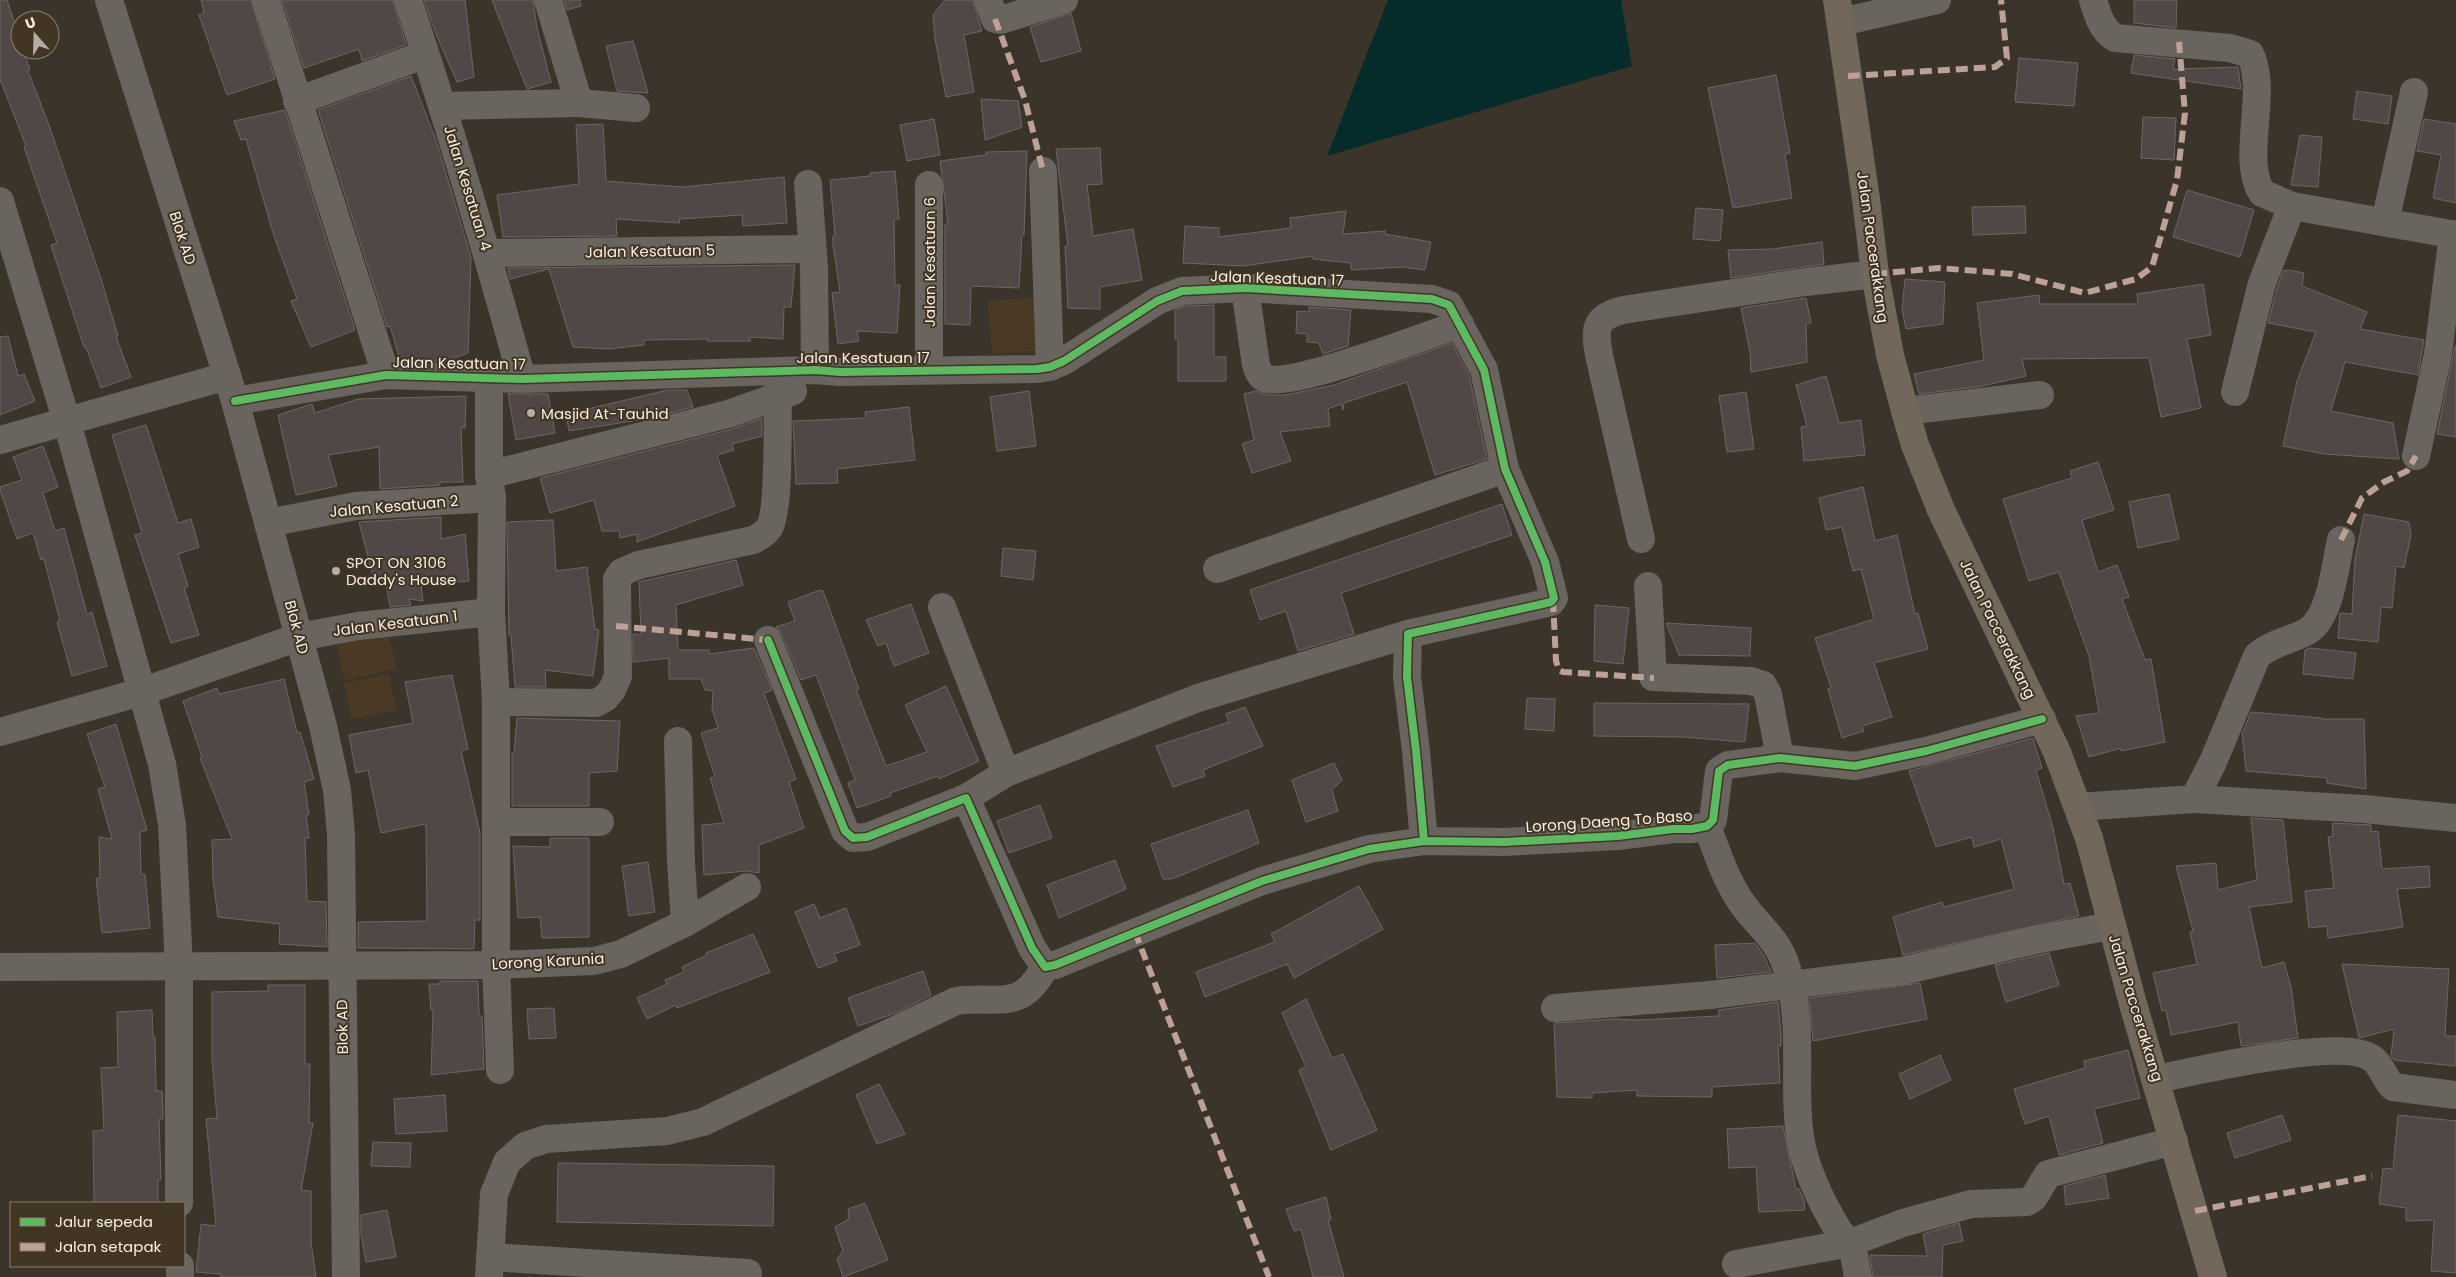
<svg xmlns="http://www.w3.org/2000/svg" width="2456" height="1277" font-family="Poppins,sans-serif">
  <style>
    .built { fill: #4a3a24 }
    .water { fill: #062b2b }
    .building { fill: #514746; stroke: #6e6663 }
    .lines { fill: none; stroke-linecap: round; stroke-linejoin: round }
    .minor { stroke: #69645d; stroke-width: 28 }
    .major { stroke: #71675b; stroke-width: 28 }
    .quiet { stroke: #bda197; stroke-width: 6; stroke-dasharray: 12 6; stroke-linecap: butt }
    .cycleway-casing { stroke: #423523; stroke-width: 11 }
    .cycleway { stroke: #5cba63; stroke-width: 8 }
    .poi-dot { fill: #b5aea3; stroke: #423523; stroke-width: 2 }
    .labels { text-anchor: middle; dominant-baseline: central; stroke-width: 4; stroke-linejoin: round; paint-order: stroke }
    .street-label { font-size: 15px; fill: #f7efe4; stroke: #423523 }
    .poi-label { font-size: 15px; fill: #f7efe4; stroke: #423523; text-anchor: start }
  </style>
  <rect width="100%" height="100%" fill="#3b342a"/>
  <g class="built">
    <path d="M1042 297 1046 350 992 354 988 301Z"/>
    <path d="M388 628 396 669 344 680 336 639Z"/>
    <path d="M389 674 396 710 351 719 344 683Z"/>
  </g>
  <path class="water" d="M1388 0H1621L1632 66 1327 156Z"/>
  <g class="building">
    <path d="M0 0H7L20 39V50H23L30 70 28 71 49 125 102 282 118 336 116 337 131 377 101 388 86 347H84L51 245 57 243 24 147 26 146 0 79Z"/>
    <path d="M201 0H251L275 79 227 95 199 15 204 13Z"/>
    <path d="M282 0H393L406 45 362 61 359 49 304 68Z"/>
    <path d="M424 0H465L474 77 457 82 436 34Z"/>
    <path d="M492 0H533L537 28 551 82 527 89Z"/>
    <path d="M564 0H580L581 6 567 10Z"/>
    <path d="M945 0H973L982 31 964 35 974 92 946 97 935 39 933 15Z"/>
    <path d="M2134 0H2177L2176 28 2134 23Z"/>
    <path d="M1071 13 1081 51 1041 62 1030 27Z"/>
    <path d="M633 41 648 93 617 91 606 46Z"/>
    <path d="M2134 55 2175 59 2173 69 2238 67 2241 89 2131 73Z"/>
    <path d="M2019 58 2078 63 2074 106 2015 102Z"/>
    <path d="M1776 75 1790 153 1785 154 1792 198 1733 208 1708 88Z"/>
    <path d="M411 76 436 140 471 257 468 353 446 361 400 360 390 326 387 327 318 110Z"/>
    <path d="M2357 91 2392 96 2388 124 2353 119Z"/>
    <path d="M981 99 1018 101 1022 127 985 140Z"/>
    <path d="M285 110 355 330 311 347 291 301 297 299 274 236 246 139 241 140 234 121Z"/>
    <path d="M2143 117 2176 118 2174 160 2141 158Z"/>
    <path d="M934 119 940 155 907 161 900 125Z"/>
    <path d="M2424 119 2456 124V203L2433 198 2441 155 2417 151Z"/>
    <path d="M603 124 606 181 682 187 784 177 787 223 743 226 742 215 679 219 680 223 616 219 617 236 503 237 497 195 579 184 576 125Z"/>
    <path d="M2300 135 2322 137 2318 187 2291 185Z"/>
    <path d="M1100 148 1102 184 1087 185 1093 236 1133 229 1142 280 1100 287V309L1068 308 1065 246H1068L1056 149Z"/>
    <path d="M1027 151 1024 235H1022L1019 288 971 286 970 325 945 324V224H948L940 161 986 155V152Z"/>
    <path d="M895 171 899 219 894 220 895 285H900L897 333 857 331 859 341 838 344 832 293 840 292 833 245V236L835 235 830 180 870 176V173Z"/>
    <path d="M2187 190 2254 210 2240 257 2173 237Z"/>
    <path d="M2025 206 2026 233 1973 235 1972 207Z"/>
    <path d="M1696 208 1723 210 1720 241 1693 239Z"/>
    <path d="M1346 211 1343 234 1385 231V234L1431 242 1425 270 1402 267 1351 270V263L1313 259V256L1243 266 1183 263 1185 226 1219 228V237L1291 228 1290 218Z"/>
    <path d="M1822 242 1824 264 1731 278 1728 250 1773 249Z"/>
    <path d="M795 265 791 307H784L783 339 750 337V341H707V339L644 340V345L609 349 573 347 549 269 510 279 508 268Z"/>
    <path d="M2289 270 2304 273 2302 286 2367 312 2360 329 2424 340 2418 375 2345 362 2331 411 2393 423 2399 459 2324 454 2283 446 2297 381 2316 332 2268 323 2277 288 2283 271Z"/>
    <path d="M1905 279 1945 282 1943 324 1906 329 1902 309Z"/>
    <path d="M2203 284 2211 335 2187 339 2201 408 2161 417 2149 358 2022 359 2026 376 1982 386 1919 394 1914 374 1984 360 1977 303 2039 295 2040 304H2138L2137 294Z"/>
    <path d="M1806 298 1811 323 1806 324 1807 362 1751 372 1750 352 1741 308Z"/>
    <path d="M1214 305V357H1226V381H1178V339H1175V310L1185 306Z"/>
    <path d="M1309 307 1351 310 1348 346 1323 354 1319 343 1307 342V334L1296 333 1297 311 1309 312Z"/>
    <path d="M8 336 18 376 24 374 35 401 0 415V337Z"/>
    <path d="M1452 343 1469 375 1487 459 1435 475 1407 382 1344 403 1343 410 1341 404 1328 409 1330 426 1280 432 1291 461 1252 473 1242 444 1254 440 1244 394 1256 391 1267 395H1285L1334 385Z"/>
    <path d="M2455 346H2456V437L2437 434Z"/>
    <path d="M1826 376 1839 423 1861 420 1865 455 1804 461 1801 427 1807 426 1796 385Z"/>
    <path d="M668 390H687L693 407 651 418 569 431 566 414Z"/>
    <path d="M1029 391 1036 446 997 451 990 397Z"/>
    <path d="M1746 392 1754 449 1727 452 1719 396Z"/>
    <path d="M508 394H548L555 433 516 440Z"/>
    <path d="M466 396 465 428 461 427 463 482H440V485L380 489 379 447 328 455 337 486 296 495 278 415 312 404 315 413 358 399Z"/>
    <path d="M909 407 915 460 837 469 838 483 796 484 793 421 866 418 865 412Z"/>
    <path d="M762 418V436L732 444 734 450 717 455 735 506 637 542V534L620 538 619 531H602L594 500 550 513 540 478 732 429Z"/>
    <path d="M146 425 178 523 191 519 199 547 178 554 188 586 184 588 199 635 171 643 135 535 142 533 112 435Z"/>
    <path d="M43 446 58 487 43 493 55 531 64 528 87 614 92 612 107 666 72 676 57 622 60 621 44 559 41 560 33 533 17 539 0 490V487L22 480 13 457Z"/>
    <path d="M2098 462 2114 510 2082 520 2098 572 2117 565 2129 597 2122 599 2145 660 2151 659 2165 742 2121 751V748L2089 757 2076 716 2099 713 2089 656 2082 637 2059 572 2029 581 2003 499 2072 478 2070 471Z"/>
    <path d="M1863 487 1875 541 1897 535 1915 614 1918 613 1928 649 1874 663 1892 717 1862 726 1864 731 1842 738 1828 689 1831 688 1815 638 1874 619 1861 569 1853 571 1842 527 1826 530 1819 498Z"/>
    <path d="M2169 494 2179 539 2138 548 2129 502Z"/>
    <path d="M1502 504 1512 535 1341 593 1354 634 1298 651 1286 611 1260 620 1250 590Z"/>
    <path d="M2364 514 2409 522 2411 535 2404 568 2396 566 2392 608 2381 607 2378 642 2338 638 2340 613 2352 614 2355 559Z"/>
    <path d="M441 517V539L465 534 469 581 421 585 423 601 409 599 411 605 390 607 386 583 375 584 359 522Z"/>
    <path d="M553 520 556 571 587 567 595 629 599 630 593 676 545 670 546 687H515L511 636 509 635 507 522Z"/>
    <path d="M1003 548 1036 551 1033 580 1001 576Z"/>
    <path d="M736 560 743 585 676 605 678 650H709V654L754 648 772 690 764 693 796 779 789 782 804 828 759 845V873L746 871 704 875 702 825 724 823 710 778 715 777 701 733 718 728 712 709 713 691 705 690 701 679H669V658L633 662V634L641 635 639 582Z"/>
    <path d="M820 590 823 591 859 689 856 690 886 766 927 752 905 705 946 686 979 761 939 779 938 776 890 793 891 796 857 808 848 783 855 780 816 675 801 680 782 634 776 627 795 621 788 602Z"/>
    <path d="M911 604 929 653 894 666 886 643 878 646 866 620Z"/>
    <path d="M1595 605 1629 608 1623 664 1594 661Z"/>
    <path d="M1666 623 1751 628 1750 656 1679 655Z"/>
    <path d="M2310 648 2356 653 2353 679 2303 674 2305 650Z"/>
    <path d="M452 675 468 749 461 751 480 833V920H475L474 949 358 948V922L427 921 426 824 381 833 368 770 356 773 349 735 413 723 405 682Z"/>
    <path d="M284 679 297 733 300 732 314 779 304 782 309 814 306 815 309 838H305L307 901 326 902 327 947 279 944 280 924 218 917 213 880 212 840 232 839 200 758 202 757 183 701 217 688 219 694Z"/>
    <path d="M1527 698 1555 699 1554 731 1525 729Z"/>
    <path d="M1594 703 1749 704 1745 742 1683 737 1594 736Z"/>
    <path d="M1245 707 1263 746 1203 770 1205 776 1173 787 1156 746 1229 722 1226 714Z"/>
    <path d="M2251 712 2322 718V719H2364L2366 789 2327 783V778L2246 771 2242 734Z"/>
    <path d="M517 718 620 721 617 771 589 773V806H512V753H514Z"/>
    <path d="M116 724 147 830 140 832 141 874H145L150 928 102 933 96 878H100L99 837 112 839 98 789 105 787 87 734Z"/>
    <path d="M2033 738 2042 768 2036 770 2053 828 2064 884 2070 883 2079 916 1903 955 1893 917 1942 902 1944 907 2014 889 2001 839 1974 847 1972 837 1936 847 1909 771Z"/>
    <path d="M1334 763 1342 780 1332 790 1338 811 1306 822 1292 780Z"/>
    <path d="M1040 805 1052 838 1009 853 997 821Z"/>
    <path d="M1248 810 1259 843 1172 879H1163L1151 844Z"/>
    <path d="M2251 818 2283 820 2292 902 2249 907 2262 968 2284 962 2291 987 2298 1038 2241 1046 2238 1022 2171 1035 2166 1010 2162 1011 2153 973 2197 964 2190 932 2193 931 2176 866 2216 863 2218 890 2257 880Z"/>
    <path d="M2332 823 2371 825V832L2378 831 2382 869 2429 866 2430 887 2397 889 2403 927 2328 938 2327 926 2309 928 2305 891 2334 888 2328 837 2333 836Z"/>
    <path d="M550 838H589V937L542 938 540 917 518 918 513 846 550 847Z"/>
    <path d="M1115 860 1126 889 1059 918 1047 885Z"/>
    <path d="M648 862 655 912 629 916 622 866Z"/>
    <path d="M1359 886 1383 929 1294 978 1287 964 1205 997 1196 972 1275 942 1271 934Z"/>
    <path d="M814 904 820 918 846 908 860 945 834 954 837 961 818 968 795 912Z"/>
    <path d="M753 934 770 972 677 1008 676 1005 647 1019 637 998 667 984 665 980 684 972 682 967 707 955 706 953Z"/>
    <path d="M1755 943 1764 956 1771 972 1717 978 1715 945Z"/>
    <path d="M2049 953 2059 985 2006 1002 1995 965Z"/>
    <path d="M2342 964 2449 969 2445 1036H2456V1066L2394 1060 2391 1056 2394 1029 2359 1038Z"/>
    <path d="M923 971 931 995 896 1013 858 1026 848 998Z"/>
    <path d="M440 981H478L479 1016H482L484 1069 431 1075 433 1010H431L429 984H440Z"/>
    <path d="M1920 983 1927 1019 1813 1041 1809 998Z"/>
    <path d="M268 985H305V1064H310L309 1123H313L301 1190 311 1191V1242L316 1277H221V1274L196 1272 201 1224 216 1226 206 1119 217 1118 212 1059V992L268 991Z"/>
    <path d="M1306 999 1332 1058 1343 1054 1377 1130 1331 1150 1299 1070 1306 1067 1282 1013Z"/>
    <path d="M1778 1002 1781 1034V1046H1778L1780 1083 1712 1087V1097L1637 1096V1090L1592 1093V1098L1557 1097 1554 1023 1614 1019 1638 1020 1719 1016V1010Z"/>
    <path d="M554 1008 556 1038 529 1039 527 1009Z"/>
    <path d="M152 1010 153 1037H155L156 1091H162L163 1107V1119H159L161 1180H158V1203H94L93 1131 104 1130 101 1068 118 1067 117 1012Z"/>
    <path d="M2128 1050 2140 1098 2094 1109 2103 1143 2059 1155 2049 1116 2025 1124 2014 1089 2085 1068 2084 1061Z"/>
    <path d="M1940 1055 1951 1080 1910 1099 1899 1074Z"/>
    <path d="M879 1084 905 1134 877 1144 856 1095Z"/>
    <path d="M445 1095 447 1131 396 1134 394 1099Z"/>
    <path d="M2282 1115 2291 1140 2235 1158 2227 1133Z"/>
    <path d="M2398 1115 2456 1121V1273L2431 1271 2434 1220 2406 1221V1208L2379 1204 2383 1168 2393 1169Z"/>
    <path d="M1783 1126 1796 1189H1799L1804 1200 1805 1210 1759 1212 1756 1167 1729 1168 1727 1129Z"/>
    <path d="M373 1142 411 1143 410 1167 371 1166Z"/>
    <path d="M558 1163 774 1166 773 1226 557 1222Z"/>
    <path d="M2105 1175 2109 1198 2066 1205 2064 1186Z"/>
    <path d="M1326 1197 1331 1220H1328L1344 1277H1313L1301 1229 1294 1231 1286 1209Z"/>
    <path d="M865 1203 888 1260 843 1277 837 1259 843 1251 835 1227 849 1219 848 1209Z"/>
    <path d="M387 1210 396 1257 366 1262 361 1234V1215Z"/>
    <path d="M1959 1223 1963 1241 1943 1245 1942 1277H1873L1870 1255 1927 1256 1923 1234Z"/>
  </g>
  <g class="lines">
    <g class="minor">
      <path d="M109 0 235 401 323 726 337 790 341 835 346 1277"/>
      <path d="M266 0 386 375"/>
      <path d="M408 0C449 125 487 251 522 379"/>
      <path d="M988 0 995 19 1001 20 1064 0"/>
      <path d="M2093 0C2098 15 2101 29 2115 38L2230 48 2250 54C2269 91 2240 159 2262 193L2292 206 2456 235"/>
      <path d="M1841 22 1937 0"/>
      <path d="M297 101 424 55"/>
      <path d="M579 103 636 108"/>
      <path d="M443 106 579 103 548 0"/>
      <path d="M1043 171 1050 367"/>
      <path d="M808 184 814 268 815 370"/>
      <path d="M929 185V370"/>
      <path d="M0 201 67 422 162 764 172 825 179 967V1203"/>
      <path d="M2385 222 2414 92"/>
      <path d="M488 253 812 249"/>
      <path d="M1245 288 1256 365C1258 371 1260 377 1267 379 1297 386 1425 336 1460 324"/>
      <path d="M489 379V475L492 498 491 612 496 702V965L500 1070"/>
      <path d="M2235 392 2262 283 2292 206"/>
      <path d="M235 401 386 375 522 379 815 370 840 372 1037 369 1050 367 1064 361 1157 301 1182 291 1245 288 1432 299 1449 305 1484 370 1505 469 1545 562 1554 598 1551 602 1408 634 1407 677 1416 751 1424 841"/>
      <path d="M1905 411 2040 395"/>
      <path d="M0 440 227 376"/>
      <path d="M2416 456 2438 354 2453 234"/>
      <path d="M489 475 728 414 793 391"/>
      <path d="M268 523 356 506 492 498"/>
      <path d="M1641 539 1599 355C1594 328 1595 317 1623 310L1806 282 1875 274"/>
      <path d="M1217 569 1505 469"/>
      <path d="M1648 586 1653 677 1751 681 1763 685 1768 694 1780 758"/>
      <path d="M942 607 1006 773 966 798"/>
      <path d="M768 640 845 831 853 838 867 837 966 798 1032 948 1045 967 1055 965 1262 881 1369 849 1424 841 1504 842 1618 836 1673 829H1692L1707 826 1713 820 1719 771 1728 765 1780 758 1855 766 1926 751 2042 719"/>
      <path d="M496 702 596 703 605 698 612 690 618 676 617 579 622 572 639 565 753 540C759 537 765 534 769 528 780 511 777 422 778 396"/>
      <path d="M0 732 141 692 299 637 358 626 491 612"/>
      <path d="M1006 773 1198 698 1408 634"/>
      <path d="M2194 799 2364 809 2456 818"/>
      <path d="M2078 807 2194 799 2213 762 2257 656C2271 643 2289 641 2306 632 2331 619 2335 565 2341 540"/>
      <path d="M496 822H600"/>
      <path d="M1707 826C1717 852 1725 878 1741 902 1756 924 1778 939 1786 966 1806 1027 1791 1083 1801 1143 1807 1173 1822 1203 1838 1230 1841 1235 1848 1239 1850 1244 1855 1253 1856 1267 1858 1277"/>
      <path d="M685 923 747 887"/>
      <path d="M0 967 496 965 594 961 621 954 685 923 681 862 678 741"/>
      <path d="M1555 1008 1710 995 1902 971 2040 939 2111 926"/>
      <path d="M2157 1079C2196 1071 2343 1036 2373 1059 2382 1066 2385 1080 2393 1087L2456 1095"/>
      <path d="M490 1257 748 1273"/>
      <path d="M1736 1264 1850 1243 1903 1223 1971 1204 2027 1202 2034 1197 2048 1174 2174 1141"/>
      <path d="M180 1266V1277"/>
      <path d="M489 1277 494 1194 507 1162 525 1146 546 1139 667 1131 703 1122 956 1001C999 995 1020 1013 1045 967"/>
    </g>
    <path class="major" d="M1837 0 1866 199 1875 274 1890 355 1905 411 1915 445 1941 510 2057 752 2089 838 2133 1004 2213 1277"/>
    <g class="quiet">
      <path d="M995 19 1025 100 1043 171"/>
      <path d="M1848 76 1995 67 2007 58 2001 0"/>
      <path d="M1875 274 1939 268 2012 274 2085 293 2136 279 2152 267 2177 180 2185 113 2179 42"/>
      <path d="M2341 540 2362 498 2384 482 2407 471 2416 456"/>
      <path d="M1553 600 1556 661 1559 670 1563 672 1654 678"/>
      <path d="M616 626 768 640"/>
      <path d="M1135 932 1269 1277"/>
      <path d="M2195 1211 2372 1176"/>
    </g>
    <defs>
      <g id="cycleway">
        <path d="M235 401 386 375 522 379 815 370 840 372 1037 369 1050 367 1064 361 1157 301 1182 291 1245 288 1432 299 1449 305 1484 370 1505 469 1545 562 1554 598 1551 602 1408 634 1407 677 1416 751 1424 841"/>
        <path d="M768 640 845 831 853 838 867 837 966 798 1032 948 1045 967 1055 965 1262 881 1369 849 1424 841 1504 842 1618 836 1673 829H1692L1707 826 1713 820 1719 771 1728 765 1780 758 1855 766 1926 751 2042 719"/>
      </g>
    </defs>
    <use href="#cycleway" class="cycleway-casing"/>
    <use href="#cycleway" class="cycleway"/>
  </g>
  <g class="poi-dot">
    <circle cx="531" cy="413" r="5"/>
    <circle cx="336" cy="571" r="5"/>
  </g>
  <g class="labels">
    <g class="street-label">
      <text transform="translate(468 188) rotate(73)">Jalan Kesatuan 4</text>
      <text transform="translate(183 238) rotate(72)">Blok AD</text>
      <text transform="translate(1873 247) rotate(82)">Jalan Paccerakkang</text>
      <text transform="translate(650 251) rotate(-1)">Jalan Kesatuan 5</text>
      <text transform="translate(929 262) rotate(-90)">Jalan Kesatuan 6</text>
      <text transform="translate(1277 278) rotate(2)">Jalan Kesatuan 17</text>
      <text x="863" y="357">Jalan Kesatuan 17</text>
      <text transform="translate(459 363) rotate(1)">Jalan Kesatuan 17</text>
      <text transform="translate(394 506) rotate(-5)">Jalan Kesatuan 2</text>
      <text transform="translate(395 623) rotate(-7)">Jalan Kesatuan 1</text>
      <text transform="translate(297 627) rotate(75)">Blok AD</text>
      <text transform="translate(1998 629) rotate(64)">Jalan Paccerakkang</text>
      <text transform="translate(1609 821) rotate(-4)">Lorong Daeng To Baso</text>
      <text transform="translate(548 961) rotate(-3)">Lorong Karunia</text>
      <text transform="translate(2136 1008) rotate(73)">Jalan Paccerakkang</text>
      <text transform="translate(342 1027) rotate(-91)">Blok AD</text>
    </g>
    <g class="poi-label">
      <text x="541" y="413">Masjid At-Tauhid</text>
      <text x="346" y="562">SPOT ON 3106<tspan x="346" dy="17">Daddy's House</tspan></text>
    </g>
  </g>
  <rect x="10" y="1202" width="175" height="65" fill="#423523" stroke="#8a7f70"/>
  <rect x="20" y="1218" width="25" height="8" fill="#5cba63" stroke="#8a7f70"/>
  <text x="55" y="1227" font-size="15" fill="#f7efe4">Jalur sepeda</text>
  <rect x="20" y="1243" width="25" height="8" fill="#bda197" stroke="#8a7f70"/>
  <text x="55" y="1252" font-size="15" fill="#f7efe4">Jalan setapak</text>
  <g transform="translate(35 35) rotate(340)"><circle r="24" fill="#423523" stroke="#8a7f70"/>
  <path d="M0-4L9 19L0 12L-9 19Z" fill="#b5aea3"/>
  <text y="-8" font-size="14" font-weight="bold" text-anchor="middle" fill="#f7efe4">U</text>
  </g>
</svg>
